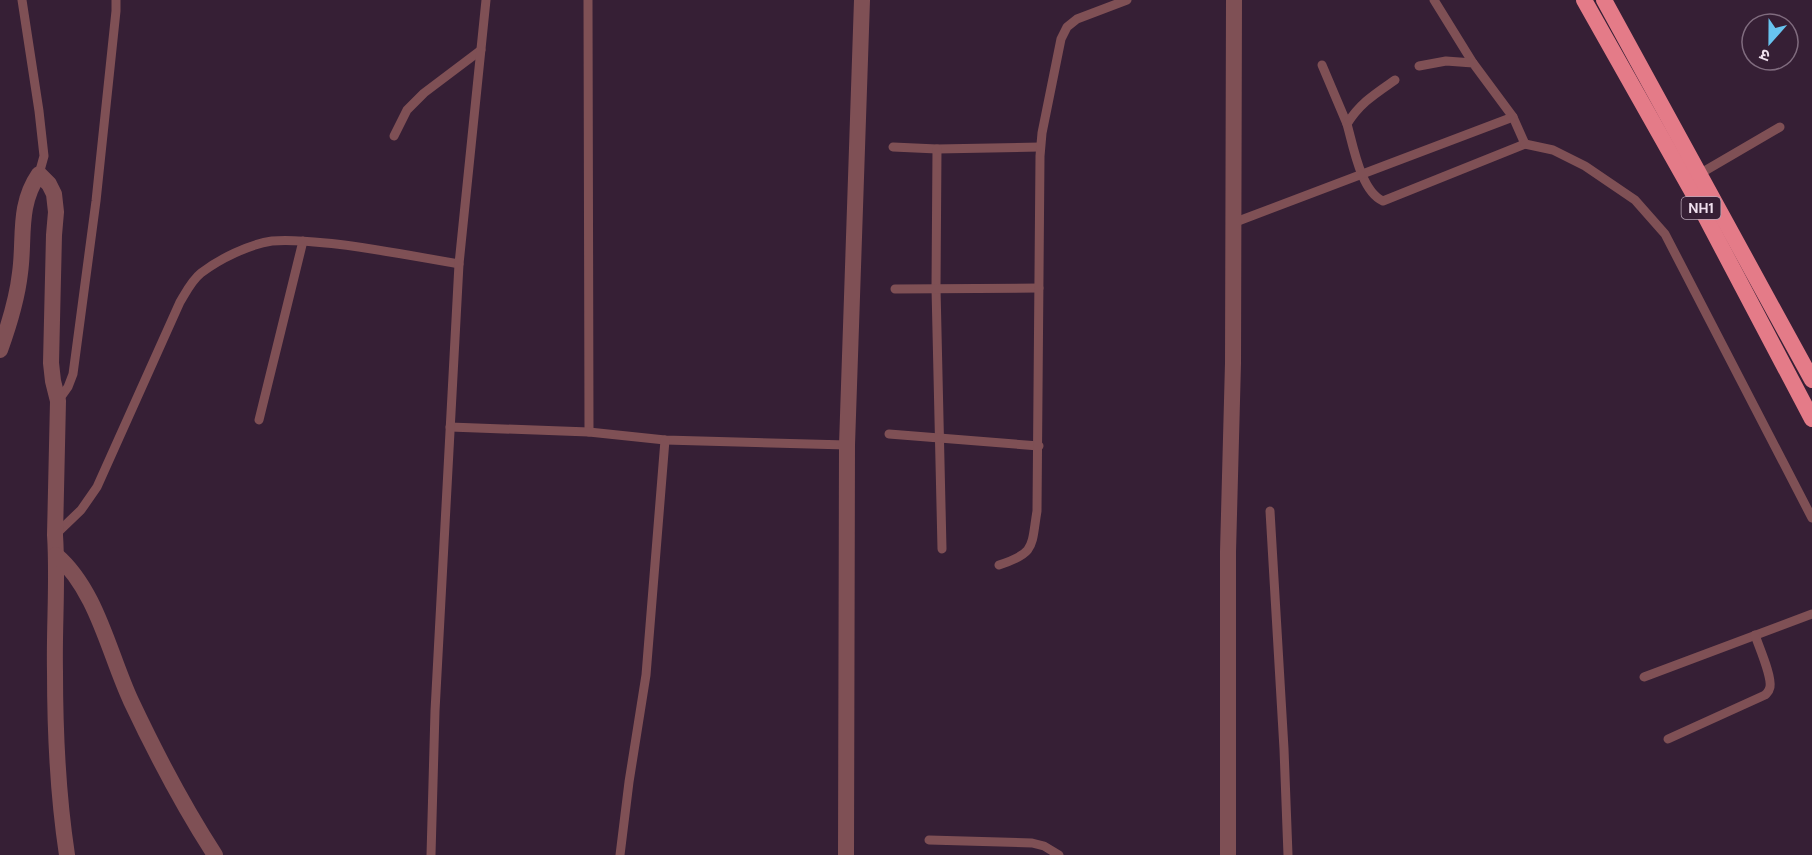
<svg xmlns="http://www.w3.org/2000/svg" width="1812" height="855" font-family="'DM Sans','Noto Sans Devanagari',sans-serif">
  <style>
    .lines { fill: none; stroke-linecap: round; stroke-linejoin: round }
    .service { stroke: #7f5055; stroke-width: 9 }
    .minor { stroke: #7f5055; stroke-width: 16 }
    .trunk { stroke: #e47b88; stroke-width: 16 }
    .labels { text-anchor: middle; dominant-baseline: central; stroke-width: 6; stroke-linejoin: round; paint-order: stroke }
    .shield { fill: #361f35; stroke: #b8a6b6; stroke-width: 1.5 }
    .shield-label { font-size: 14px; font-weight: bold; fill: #efe0ee }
  </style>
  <rect width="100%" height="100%" fill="#361f35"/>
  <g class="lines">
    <g class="service">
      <path d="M22 0 39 111 44 156 39 174"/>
      <path d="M588 0 589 432"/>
      <path d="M1434 0 1473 63"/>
      <path d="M1322 65 1347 124"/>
      <path d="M1395 80C1375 94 1360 103 1347 124 1353 145 1361 192 1383 201L1525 144 1513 117"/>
      <path d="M394 136 407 110 424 93 481 50"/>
      <path d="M1525 144 1553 150 1585 166 1635 200 1665 234 1812 518"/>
      <path d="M893 147 937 149 1040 147"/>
      <path d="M937 149 936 288 942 549"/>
      <path d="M1696 176 1780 127"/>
      <path d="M1233 223 1513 117 1473 63 1446 61 1419 66"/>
      <path d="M895 289 1039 288"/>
      <path d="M58 401 68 387 73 374 96 201 116 11V0"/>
      <path d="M259 420 303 241"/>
      <path d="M450 427 589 432 665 440 847 445"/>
      <path d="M889 434 1039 446"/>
      <path d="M1270 511 1284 749 1288 855"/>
      <path d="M55 535 81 510 97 487 180 302C186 292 192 280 201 273 219 259 250 244 272 241 294 239 315 242 336 244 378 249 418 257 459 264"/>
      <path d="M999 565C1036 553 1031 547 1037 511L1040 156 1042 133 1061 39 1067 27 1077 19 1127 0"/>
      <path d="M1644 677 1812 614"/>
      <path d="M1668 739 1765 695C1768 692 1769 692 1770 687 1772 676 1759 647 1755 635"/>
      <path d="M929 840 1032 843 1044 846 1059 855"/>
      <path d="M431 855 435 711 459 264 486 0"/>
      <path d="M620 855 629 782 646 675 665 440"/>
    </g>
    <g class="minor">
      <path d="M0 350C9 325 17 300 20 273 25 238 17 206 39 174L49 184 54 194 56 212 54 235 51 363 53 381 58 401 55 535C58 580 54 626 55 672 55 732 58 796 67 855"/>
      <path d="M56 555C97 590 109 654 131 701 156 754 183 806 215 855"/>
      <path d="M846 855 847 445 862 0"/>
      <path d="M1228 855V552L1233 363 1234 0"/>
    </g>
    <g class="trunk">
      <path d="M1584 0 1694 195 1812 419"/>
      <path d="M1604 0 1812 380"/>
    </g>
  </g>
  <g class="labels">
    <rect class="shield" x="1681.5" y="197" width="39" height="22" rx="4.5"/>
    <g class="shield-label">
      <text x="1701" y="208">NH1</text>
    </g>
  </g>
  <g transform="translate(1770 42) rotate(201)"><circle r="28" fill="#361f35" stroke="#806c7f" stroke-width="1.5"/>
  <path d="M0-4.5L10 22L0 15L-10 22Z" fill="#68c4f0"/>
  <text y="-9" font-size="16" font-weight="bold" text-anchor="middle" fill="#efe0ee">उ</text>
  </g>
</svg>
